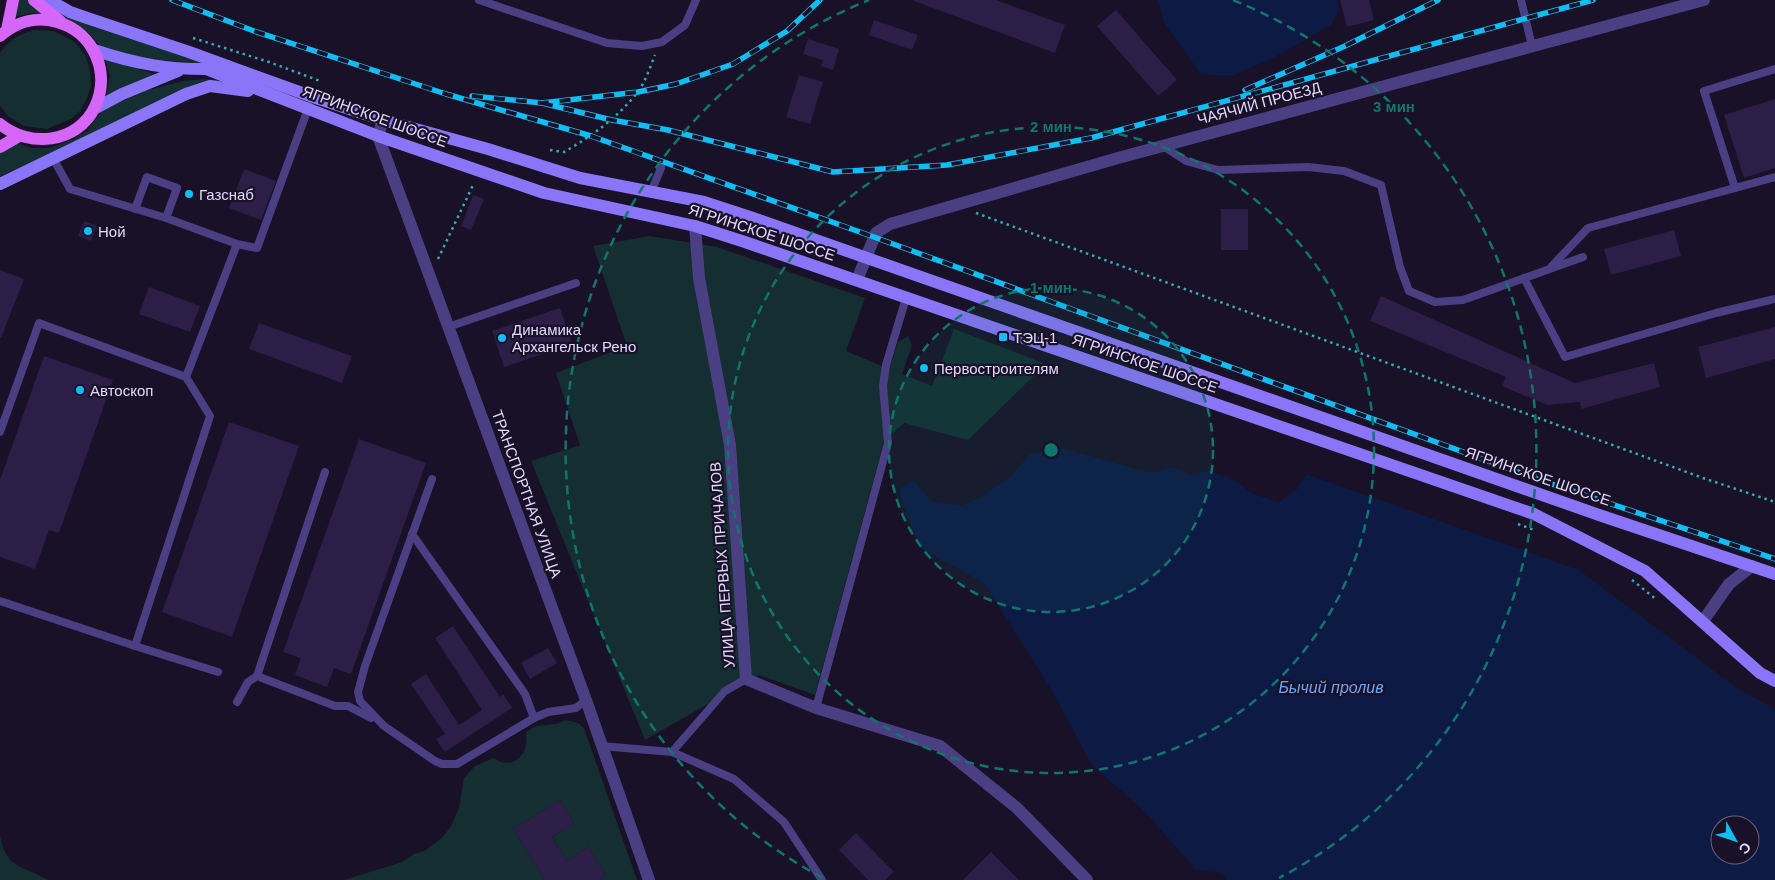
<svg xmlns="http://www.w3.org/2000/svg" width="1775" height="880" font-family="Arial,sans-serif">
  <style>
    .green { fill: #142e31 }
    .water { fill: #0d1a44; fill-rule: evenodd }
    .building { fill: #2c1e47 }
    .lines { fill: none; stroke-linecap: round; stroke-linejoin: round }
    .path { stroke: #36abb4; stroke-width: 2.5; stroke-dasharray: 2.5 4; stroke-linecap: butt }
    .service { stroke: #4b3f84; stroke-width: 8 }
    .minor { stroke: #4b3f84; stroke-width: 12 }
    .tertiary { stroke: #4b3f84; stroke-width: 12 }
    .secondary { stroke: #8a75f8; stroke-width: 12 }
    .primary { stroke: #d566f8; stroke-width: 12 }
    .rail-casing { stroke: #0fbef4; stroke-width: 5.5 }
    .rail { stroke: #181127; stroke-width: 4; stroke-dasharray: 11; stroke-linecap: butt }
    .ring { fill: none; stroke: #0f766e; stroke-width: 2.5; stroke-dasharray: 9 6 }
    .poi-dot { fill: #0fbef4; stroke: #181127; stroke-width: 2 }
    .labels { text-anchor: middle; dominant-baseline: central; stroke-width: 4.5; stroke-linejoin: round; paint-order: stroke }
    .street-label { font-size: 15px; fill: #e2d9fd; stroke: #181127 }
    .poi-label { font-size: 15px; fill: #e2d9fd; stroke: #181127; text-anchor: start }
    .water-label { font-size: 16px; font-style: italic; fill: #6ca5f8; stroke: #181127 }
    .centre { fill: #0f766e; stroke: #181127; stroke-width: 2.5 }
    .ring-label { font-size: 15px; text-anchor: middle; font-weight: bold; fill: #0f766e; stroke: #181127; stroke-width: 4.5; stroke-linejoin: round; paint-order: stroke }
  </style>
  <rect width="100%" height="100%" fill="#181127"/>
  <g class="green">
    <path d="M17 0H28L42 14 31 13 15 17Z"/>
    <path d="M41 1 87 25 209 64 137 58 100 47 90 34 66 21Z"/>
    <path d="M33 30 54 31 75 42 85 55 90 70 91 85 87 98 80 111 71 119 47 129 24 126 8 116 0 106V53C8 40 19 35 33 30Z"/>
    <path d="M105 58 154 74 106 96 110 76Z"/>
    <path d="M206 79 224 80 0 176V152L17 143 31 148H49L74 139 88 130 104 108 132 94 183 81Z"/>
    <path d="M650 236 717 247 865 298 846 351 889 369 898 342 908 336 912 345 902 374 932 386 954 329 1046 364 968 440 904 423 884 441 815 695 759 675 645 740 531 461 580 445 556 373 627 346 593 246Z"/>
    <path d="M566 720 578 723 584 728 637 880H598L606 875 588 847 567 861 552 837 574 823 560 800 513 829 545 880H344L402 862 414 854 424 851 442 838 451 826 459 808 464 778 475 766 494 758C507 768 522 762 526 745 527 742 526 736 526 732L536 726 556 724Z"/>
    <path d="M0 835C6 870 23 865 48 880H0Z"/>
  </g>
  <g class="water">
    <path d="M1158 0H1337L1339 11 1331 25 1277 56 1230 77 1201 74 1164 23Z"/>
    <path d="M1060 448 1152 473 1171 467 1192 475 1207 471 1233 479 1253 494 1279 502 1296 490 1306 474 1579 570 1737 688 1775 709V880H1226L1222 873 1196 870 1145 812 1091 764 1054 694 984 583 920 548 901 499 900 488 914 480 930 501 959 506 980 498 1009 478 1030 454ZM1720 825H1750V855H1720Z"/>
  </g>
  <g class="building">
    <path d="M914 0H996L1065 25 1055 53 914 1Z"/>
    <path d="M1340 0H1369L1374 20 1347 27Z"/>
    <path d="M1116 10 1177 80 1158 96 1097 26Z"/>
    <path d="M874 20 918 35 912 50 869 35Z"/>
    <path d="M808 39 839 49 833 70 821 66 823 60 803 54Z"/>
    <path d="M799 75 823 82 810 124 786 117Z"/>
    <path d="M1775 99V168L1744 178 1724 115Z"/>
    <path d="M244 169 276 181 261 220 229 208Z"/>
    <path d="M473 195 484 199 471 230 461 226Z"/>
    <rect x="1221" y="209" width="27" height="41"/>
    <path d="M84 221 97 226 91 241 78 236Z"/>
    <path d="M1674 230 1681 256 1611 275 1604 249Z"/>
    <path d="M0 270 24 279 1 338H0Z"/>
    <path d="M149 287 200 306 190 332 139 314Z"/>
    <path d="M1381 296 1575 383 1654 363 1660 387 1581 409 1580 402 1547 405 1502 386 1506 377 1370 321Z"/>
    <path d="M560 308 572 344 504 367 492 331Z"/>
    <path d="M259 323 352 356 342 383 249 349Z"/>
    <path d="M1775 327V359L1706 378 1698 347Z"/>
    <path d="M44 356 113 380 59 533 49 530 35 569 0 557V480Z"/>
    <path d="M229 422 299 446 232 637 162 612Z"/>
    <path d="M359 439 426 463 351 674 334 668 327 687 295 675 301 658 283 652Z"/>
    <path d="M453 626 500 697 503 694 512 708 445 752 436 739 445 734 411 684 426 674 459 725 482 710 435 638Z"/>
    <path d="M548 648 557 663 530 679 521 663Z"/>
    <path d="M560 800 574 823 552 837 567 861 588 847 606 875 598 880H545L513 829Z"/>
    <path d="M856 833 894 872 885 880H868L839 850Z"/>
    <path d="M991 852 1019 880H963Z"/>
  </g>
  <g class="lines">
    <g class="path">
      <path d="M193 38 269 62 320 81"/>
      <path d="M550 150 564 152C592 136 617 118 637 93 645 83 650 67 655 55"/>
      <path d="M976 213 1703 478 1775 502"/>
      <path d="M438 259 474 183"/>
      <path d="M1518 524 1534 530"/>
      <path d="M1632 580 1657 600"/>
    </g>
    <g class="service">
      <path d="M479 0 607 43 642 46 662 42 685 25 696 0"/>
      <path d="M1521 0 1532 46"/>
      <path d="M1163 146 1186 161 1218 170 1308 167 1344 171 1381 185 1400 267 1409 291 1435 302 1463 300 1583 257"/>
      <path d="M53 158 70 189 166 218 237 244 257 248 309 106"/>
      <path d="M1735 188 1704 91 1775 69"/>
      <path d="M651 192 661 168"/>
      <path d="M135 209 147 177 177 188 166 218"/>
      <path d="M1551 267 1588 228 1775 177"/>
      <path d="M1524 278 1565 357 1716 313 1775 299"/>
      <path d="M448 327 576 283"/>
      <path d="M186 377 237 244"/>
      <path d="M0 432 39 323 186 377 210 416 135 646 218 672"/>
      <path d="M432 479 365 666 358 692 360 701 384 726 435 761 442 764H457L534 718 548 712 576 708 586 700"/>
      <path d="M412 534 525 694 534 718"/>
      <path d="M0 601 135 646"/>
      <path d="M257 676 325 472"/>
      <path d="M237 702 248 682 257 676 335 706H348L371 718"/>
      <path d="M816 708 888 443 883 386 886 365 906 298"/>
      <path d="M601 746 672 752 725 691 746 679"/>
      <path d="M672 752 734 779 784 822 822 880"/>
    </g>
    <g class="minor">
      <path d="M383 120 378 136 586 700 649 880"/>
      <path d="M695 226 699 278 730 445 746 679 816 708 940 746 1017 808 1087 880"/>
      <path d="M857 280 876 233 890 224 1118 158 1704 0"/>
    </g>
    <path class="tertiary" d="M1703 621 1729 584 1752 566"/>
    <g class="secondary">
      <path d="M49 0 70 12 87 18 189 52 313 97 383 120 488 149 580 178 704 202 753 218 1602 516 1775 574"/>
      <path d="M94 50C136 64 169 70 213 69"/>
      <path d="M206 69 378 136 544 193 695 226 745 242 1534 514 1645 571 1760 673 1775 681"/>
      <path d="M94 109 122 94 178 71"/>
      <path d="M0 184 186 94 210 86 248 91"/>
    </g>
    <g class="primary">
      <path d="M34 0 60 21"/>
      <path d="M7 30 13 0"/>
      <path d="M0 36C16 22 36 16 57 22 94 32 111 73 95 107 77 144 29 148 0 124"/>
      <path d="M0 147 19 136"/>
    </g>
    <defs>
      <g id="rail">
        <path d="M172 0 254 31 446 94 591 136 874 237 1540 480 1775 559"/>
        <path d="M1245 90 1345 46 1438 0"/>
        <path d="M472 96 542 103 638 92 676 84 733 64 787 31 820 0"/>
        <path d="M542 103 612 120 668 130 833 172 947 165 1091 138 1593 0"/>
      </g>
    </defs>
    <use href="#rail" class="rail-casing"/>
    <use href="#rail" class="rail"/>
  </g>
  <circle cx="1051" cy="450" r="162" fill="#0f766e" fill-opacity=".12"/>
  <g class="ring">
    <circle cx="1051" cy="450" r="162"/>
    <circle cx="1051" cy="450" r="323"/>
    <path d="M823 878A485 485 0 0 1 869 0M1233 0A485 485 0 0 1 1279 878"/>
  </g>
  <g class="poi-dot">
    <circle cx="189" cy="194" r="5"/>
    <circle cx="88" cy="231" r="5"/>
    <rect x="998" y="332" width="10" height="10" rx="2.5"/>
    <circle cx="502" cy="338" r="5"/>
    <circle cx="924" cy="368" r="5"/>
    <circle cx="80" cy="390" r="5"/>
  </g>
  <g class="labels">
    <g class="street-label">
      <text transform="translate(1259 103) rotate(-15)">ЧАЯЧИЙ ПРОЕЗД</text>
      <text transform="translate(375 116) rotate(20)">ЯГРИНСКОЕ ШОССЕ</text>
      <text transform="translate(762 232) rotate(18)">ЯГРИНСКОЕ ШОССЕ</text>
      <text transform="translate(1145 363) rotate(19)">ЯГРИНСКОЕ ШОССЕ</text>
      <text transform="translate(1538 476) rotate(19)">ЯГРИНСКОЕ ШОССЕ</text>
      <text transform="translate(527 494) rotate(70)">ТРАНСПОРТНАЯ УЛИЦА</text>
      <text transform="translate(722 565) rotate(-94)">УЛИЦА ПЕРВЫХ ПРИЧАЛОВ</text>
    </g>
    <g class="poi-label">
      <text x="199" y="194">Газснаб</text>
      <text x="98" y="231">Ной</text>
      <text x="512" y="329">Динамика<tspan x="512" dy="17">Архангельск Рено</tspan></text>
      <text x="1013" y="337">ТЭЦ-1</text>
      <text x="934" y="368">Первостроителям</text>
      <text x="90" y="390">Автоскоп</text>
    </g>
    <g class="water-label">
      <text x="1331" y="687">Бычий пролив</text>
    </g>
  </g>
  <circle cx="1051" cy="450" r="8" class="centre"/>
  <g class="ring-label">
    <text x="1394" y="112">3 мин</text>
    <text x="1051" y="132">2 мин</text>
    <text x="1051" y="293">1 мин</text>
  </g>
  <g transform="translate(1735 840) rotate(130)"><circle r="24" fill="#181127" stroke="#69617d"/>
  <path d="M0-4L9 19L0 12L-9 19Z" fill="#0fbef4"/>
  <text y="-8" font-size="14" font-weight="bold" text-anchor="middle" fill="#e2d9fd">С</text>
  </g>
</svg>
